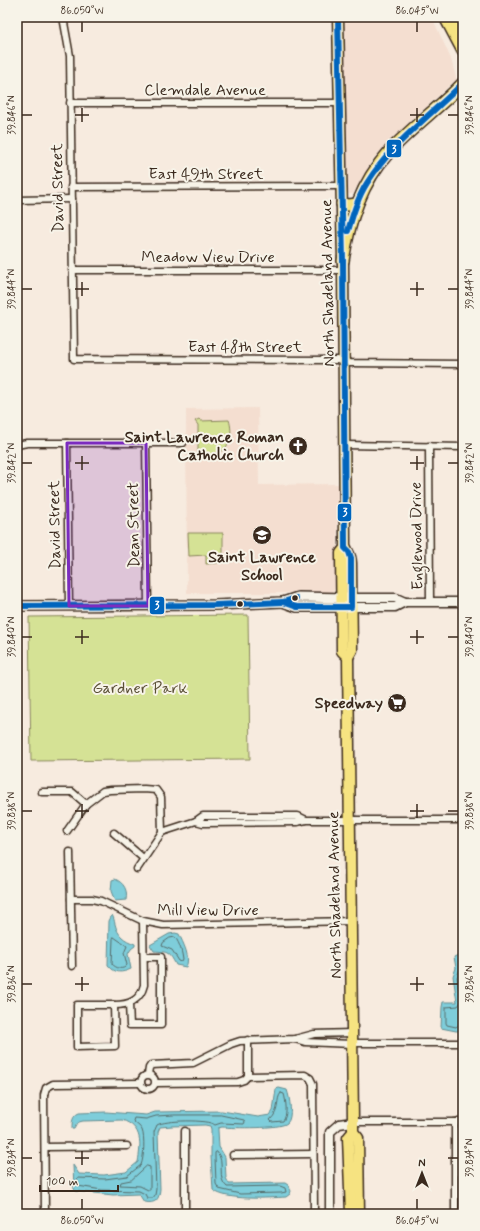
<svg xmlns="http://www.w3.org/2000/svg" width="480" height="1231" font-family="Mynerve,sans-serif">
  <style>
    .built { fill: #f4ded0 }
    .green { fill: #d5e295; stroke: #88865a }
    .water { fill: #7ecdda; stroke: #638c8f }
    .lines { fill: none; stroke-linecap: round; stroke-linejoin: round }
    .shore { stroke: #566b69; stroke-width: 1 }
    .minor-casing { stroke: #3b2a1e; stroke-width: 9 }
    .tertiary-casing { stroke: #3b2a1e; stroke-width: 11 }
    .secondary-casing { stroke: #3b2a1e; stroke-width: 12 }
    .primary-casing { stroke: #3b2a1e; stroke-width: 13 }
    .motorway-casing { stroke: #3b2a1e; stroke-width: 14 }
    .minor { stroke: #f7f3e8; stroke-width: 6 }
    .tertiary { stroke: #f7f3e8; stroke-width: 8 }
    .secondary { stroke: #f7f3e8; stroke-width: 9 }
    .primary { stroke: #f6e381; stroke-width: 10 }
    .motorway { stroke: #f6e381; stroke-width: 11 }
    .bus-1-casing { stroke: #f7f3e8; stroke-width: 9 }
    .bus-1 { stroke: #0065bd; stroke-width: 6 }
    .marked { fill: #7b2cbf; fill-opacity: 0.2; stroke: #7b2cbf; stroke-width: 3; stroke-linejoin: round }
    .ticks { fill: none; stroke: #3b2a1e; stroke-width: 1.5 }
    .bus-dot { fill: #3b2a1e; stroke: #f7f3e8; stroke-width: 1.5 }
    .labels { text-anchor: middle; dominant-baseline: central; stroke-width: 4; stroke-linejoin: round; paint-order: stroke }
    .street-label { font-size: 16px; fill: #3b2a1e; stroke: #f7f3e8 }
    .poi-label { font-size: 16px; font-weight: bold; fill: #3b2a1e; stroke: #f7f3e8; text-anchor: end }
    .park-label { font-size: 16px; fill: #5a4f36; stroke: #f7f3e8 }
    .line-badge { stroke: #f7f3e8; stroke-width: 1.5 }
    .badge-label { font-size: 11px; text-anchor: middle; font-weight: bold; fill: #fff }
    .neatline { fill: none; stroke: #3b2a1e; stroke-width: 1.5 }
    .ticks-label { font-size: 10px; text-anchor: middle; fill: #3b2a1e }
  </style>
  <rect width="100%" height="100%" fill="#f7ebdf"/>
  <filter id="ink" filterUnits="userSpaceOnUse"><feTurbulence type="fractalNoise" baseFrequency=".025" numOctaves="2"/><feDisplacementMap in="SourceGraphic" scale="8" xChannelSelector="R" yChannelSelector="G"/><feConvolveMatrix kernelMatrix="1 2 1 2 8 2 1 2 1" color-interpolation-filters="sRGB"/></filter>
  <g filter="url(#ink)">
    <g class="built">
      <path d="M345 17H432L451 59 457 82 452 83 392 139 372 160 353 194H346L345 179Z"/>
      <path d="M258 408 259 485 338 484 337 586 331 593H187L186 409Z"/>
    </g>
    <g class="green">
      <path d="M199 419 201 421 229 420C233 432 231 449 217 453 211 456 204 454 198 452V425L195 421Z"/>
      <path d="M188 533H223V555H218V563L206 564V555L189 556Z"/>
      <path d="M248 615 250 759 31 761 29 617Z"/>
    </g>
    <g class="water">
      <path d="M115 879C124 883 128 890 126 900L115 901 114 899 111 891 112 880Z"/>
      <path d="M112 915C114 918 114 920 115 924 118 936 124 940 135 944V946L131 949 128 954 131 969C122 973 115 974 108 965L109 921Z"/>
      <path d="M175 933 179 934C183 943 191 957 186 967L176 965C169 952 169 952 154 951L150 945 169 934Z"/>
      <path d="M460 954 463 955V1019L460 1031H456L441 1028 442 1007 443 1002H457L453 976 456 968 454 957Z"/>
      <path d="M279 1088 287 1090C290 1098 293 1118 287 1123 281 1129 232 1128 222 1127L218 1128V1130L219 1147 225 1157 226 1178 229 1184 285 1183 288 1185 291 1191 290 1194 286 1197C268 1198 226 1201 213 1190L211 1157V1129L210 1126 205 1125 172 1126 160 1127 158 1132 160 1189C159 1200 156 1204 144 1202L139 1194 113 1195 76 1191 74 1189 73 1165 79 1174 104 1175 126 1172 138 1162C141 1144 143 1127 122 1120L83 1121C77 1122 77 1124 74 1129H72C72 1122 72 1116 79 1113L106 1112 146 1115 155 1112 222 1111 258 1117 270 1115 273 1111 276 1089Z"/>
    </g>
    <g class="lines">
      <g class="shore">
        <path d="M114 937 127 946 124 953 127 965C123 971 116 968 112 964L113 939Z"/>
        <path d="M170 938 175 937C180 944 182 952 183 960L182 962 179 961 172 950 162 946 163 943Z"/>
        <path d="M463 958 459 960 460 968 457 977 458 987 461 997V1002L458 1006 446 1007V1023L447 1025 456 1027 460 1024 463 1023"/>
        <path d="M281 1093 284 1094C286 1101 288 1115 283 1121L272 1122 270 1120C281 1110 275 1099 281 1093Z"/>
        <path d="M221 1115 244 1120 245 1122 244 1124 221 1123 215 1125C208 1119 165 1120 157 1125L154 1132 156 1189 155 1195 153 1198H147L145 1194 139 1191 102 1190 78 1186 77 1180 78 1178 105 1179 127 1176 141 1165C144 1158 145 1137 142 1130 140 1126 136 1124 133 1121L134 1118 146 1119 156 1116 173 1115Z"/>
        <path d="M217 1152C226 1162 216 1178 227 1187L280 1186 285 1188 286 1192 281 1193 240 1194 219 1189 216 1184 215 1157V1153Z"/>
        <path d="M147 1166 150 1167V1190H148L140 1186 120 1185 121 1182 131 1180Z"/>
      </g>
      <defs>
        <g id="minor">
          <path d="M63 17 70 56 74 359 337 360 350 363 463 364"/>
          <path d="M70 103H340"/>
          <path d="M71 187 342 186"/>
          <path d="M17 200 72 199"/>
          <path d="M72 270H343"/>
          <path d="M67 443 69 606"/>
          <path d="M146 443 148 606"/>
          <path d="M17 445 27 443H183"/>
          <path d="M345 445 463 447"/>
          <path d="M429 446 430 602"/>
          <path d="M42 792H72L86 804"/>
          <path d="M196 821 203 823 297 822 306 820H463"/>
          <path d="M67 831 86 804 103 791 110 790 144 789 156 790 161 797 162 832 137 869"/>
          <path d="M162 832 196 821 203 816H298L306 820"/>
          <path d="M114 833 143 858"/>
          <path d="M70 852 72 966"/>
          <path d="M71 899H92L101 901 143 921 163 925 351 921"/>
          <path d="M129 1004 130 1025H161V957H144"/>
          <path d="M77 1005H114L115 1046 77 1047Z"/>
          <path d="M114 1005C129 1005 140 1001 144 985L143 921"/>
          <path d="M295 1039 305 1042 352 1044"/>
          <path d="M248 1040V1076"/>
          <path d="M352 1043H463"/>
          <path d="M148 1074 149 1068 151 1065 193 1063 231 1044 240 1041 295 1039 314 1034 352 1033"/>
          <circle cx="148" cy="1082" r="7"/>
          <path d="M248 1076 305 1075 310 1078 313 1084 314 1214"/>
          <path d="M156 1083 238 1082 244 1080 248 1076"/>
          <path d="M353 1122H463"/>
          <path d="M455 1122V1214"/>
          <path d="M185 1131V1214"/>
          <path d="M45 1147 127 1146"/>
          <path d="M233 1155 313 1154"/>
          <path d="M45 1214 44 1095 46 1088 53 1084 141 1083"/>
        </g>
        <g id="tertiary">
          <path d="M351 598H396L405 602"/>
          <path d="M351 607H395L405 602H463"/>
          <path d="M330 1214V1132L339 1124 353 1122"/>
        </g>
        <g id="secondary">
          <path d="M283 602 297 607H349"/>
          <path d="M17 606 215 605 283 602 298 597 348 598"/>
        </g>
        <g id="primary">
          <path d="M338 17 343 261 345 545C346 550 351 554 351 563L352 650 348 657"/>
          <path d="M345 548 341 553 342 651 348 657 353 1122V1132L358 1138 359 1214"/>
          <path d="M351 1214 348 1138 353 1132"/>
        </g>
        <g id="motorway">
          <path d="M445 17 463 51"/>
          <path d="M455 17 463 34"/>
          <path d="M342 204 349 205 357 204"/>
          <path d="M343 261C349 221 361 183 389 152 412 127 440 107 463 83"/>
        </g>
      </defs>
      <use href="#minor" class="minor-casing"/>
      <use href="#tertiary" class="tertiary-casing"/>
      <use href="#secondary" class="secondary-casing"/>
      <use href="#primary" class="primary-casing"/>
      <use href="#motorway" class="motorway-casing"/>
      <use href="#minor" class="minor"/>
      <use href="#tertiary" class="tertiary"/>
      <use href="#secondary" class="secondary"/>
      <use href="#primary" class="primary"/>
      <use href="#motorway" class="motorway"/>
      <defs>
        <g id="bus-1">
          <path d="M348 231C353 214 358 197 367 183 392 143 431 115 463 83"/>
          <path d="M283 602 297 607H351V558L349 552 345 548 343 261 338 17"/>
          <path d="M17 606 215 605 283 602 296 598"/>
        </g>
      </defs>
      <use href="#bus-1" class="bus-1-casing"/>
      <use href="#bus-1" class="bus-1"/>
    </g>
  </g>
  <path class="marked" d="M67 443H146L148 606H69Z"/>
  <path class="ticks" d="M82 22V32M417 22V32M82 108V122M417 108V122M22 115H32M75 115H89M410 115H424M448 115H458M82 282V296M417 282V296M22 289H32M75 289H89M410 289H424M448 289H458M82 456V470M417 456V470M22 463H32M75 463H89M410 463H424M448 463H458M82 630V644M417 630V644M22 637H32M75 637H89M410 637H424M448 637H458M82 804V818M417 804V818M22 811H32M75 811H89M410 811H424M448 811H458M82 977V991M417 977V991M22 984H32M75 984H89M410 984H424M448 984H458M82 1151V1165M22 1158H32M75 1158H89M448 1158H458M82 1199V1209M417 1199V1209"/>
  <defs>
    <symbol id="church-disc" viewBox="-11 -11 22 22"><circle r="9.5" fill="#3b2a1e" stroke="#f7f3e8"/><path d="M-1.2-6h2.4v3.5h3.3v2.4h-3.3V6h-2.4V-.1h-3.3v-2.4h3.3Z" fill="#fff"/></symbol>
    <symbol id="school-disc" viewBox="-11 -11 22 22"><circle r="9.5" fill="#3b2a1e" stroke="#f7f3e8"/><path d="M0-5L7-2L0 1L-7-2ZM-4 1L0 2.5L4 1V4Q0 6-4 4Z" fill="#fff"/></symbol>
    <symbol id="supermarket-disc" viewBox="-11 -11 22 22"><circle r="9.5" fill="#3b2a1e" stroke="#f7f3e8"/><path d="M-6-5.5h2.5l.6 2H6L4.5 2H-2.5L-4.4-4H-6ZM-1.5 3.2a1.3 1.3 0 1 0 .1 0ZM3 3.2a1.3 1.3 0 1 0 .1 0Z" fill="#fff"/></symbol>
  </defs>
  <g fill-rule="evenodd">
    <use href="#church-disc" x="287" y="435" width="22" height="22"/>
    <use href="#school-disc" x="251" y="524" width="22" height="22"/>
    <use href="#supermarket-disc" x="386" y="692" width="22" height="22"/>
  </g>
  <g class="bus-dot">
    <circle cx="295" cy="598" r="3.5"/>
    <circle cx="240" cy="604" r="3.5"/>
  </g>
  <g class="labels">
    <g class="street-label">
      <text x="205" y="90">Clemdale Avenue</text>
      <text x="206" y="174">East 49th Street</text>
      <text transform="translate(58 188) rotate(-91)">David Street</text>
      <text x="208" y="257">Meadow View Drive</text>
      <text transform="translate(328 283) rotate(-91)">North Shadeland Avenue</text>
      <text x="245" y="347">East 48th Street</text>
      <text transform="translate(55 525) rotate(-91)">David Street</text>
      <text transform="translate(134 525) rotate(-91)">Dean Street</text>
      <text transform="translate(417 536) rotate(-91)">Englewood Drive</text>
      <text transform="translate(335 895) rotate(-91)">North Shadeland Avenue</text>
      <text x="208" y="910">Mill View Drive</text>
    </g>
    <g class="poi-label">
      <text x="284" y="437">Saint Lawrence Roman<tspan x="284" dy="18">Catholic Church</tspan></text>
      <text x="262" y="557" text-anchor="middle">Saint Lawrence<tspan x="262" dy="18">School</tspan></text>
      <text x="383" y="703">Speedway</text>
    </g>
    <g class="park-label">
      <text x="140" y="688">Gardner Park</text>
    </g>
  </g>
  <g class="line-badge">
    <rect x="386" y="139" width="16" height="19" rx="4" fill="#0065bd"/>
    <rect x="337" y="503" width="15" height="19" rx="4" fill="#0065bd"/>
    <rect x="149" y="596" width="16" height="19" rx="4" fill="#0065bd"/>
  </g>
  <g class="badge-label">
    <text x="394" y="153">3</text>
    <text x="345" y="516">3</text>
    <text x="157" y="609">3</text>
  </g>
  <rect width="480" height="1231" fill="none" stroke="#f7f3e8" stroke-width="44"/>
  <g transform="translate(422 1173)" stroke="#f7f3e8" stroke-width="3" paint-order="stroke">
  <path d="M0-3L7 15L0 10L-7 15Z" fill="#3b2a1e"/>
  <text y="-6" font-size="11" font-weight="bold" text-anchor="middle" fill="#3b2a1e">N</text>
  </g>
  <path d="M40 1185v6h78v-6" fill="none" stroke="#3b2a1e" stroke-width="2"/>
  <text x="46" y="1185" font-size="12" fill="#3b2a1e" stroke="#f7f3e8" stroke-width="3" paint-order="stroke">100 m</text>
  <rect x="22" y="22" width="436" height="1187" class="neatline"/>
  <g class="ticks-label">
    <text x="82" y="14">86.050°W</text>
    <text x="417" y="14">86.045°W</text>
    <text transform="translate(11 115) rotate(-90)" y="4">39.846°N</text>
    <text transform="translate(469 115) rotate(-90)" y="4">39.846°N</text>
    <text transform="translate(11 289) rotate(-90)" y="4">39.844°N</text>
    <text transform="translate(469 289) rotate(-90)" y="4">39.844°N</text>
    <text transform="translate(11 463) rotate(-90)" y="4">39.842°N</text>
    <text transform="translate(469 463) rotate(-90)" y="4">39.842°N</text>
    <text transform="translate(11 637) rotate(-90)" y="4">39.840°N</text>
    <text transform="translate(469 637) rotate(-90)" y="4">39.840°N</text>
    <text transform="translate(11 811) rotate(-90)" y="4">39.838°N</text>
    <text transform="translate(469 811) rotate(-90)" y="4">39.838°N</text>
    <text transform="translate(11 984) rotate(-90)" y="4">39.836°N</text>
    <text transform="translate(469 984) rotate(-90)" y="4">39.836°N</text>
    <text transform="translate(11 1158) rotate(-90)" y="4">39.834°N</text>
    <text transform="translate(469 1158) rotate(-90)" y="4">39.834°N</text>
    <text x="82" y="1224">86.050°W</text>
    <text x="417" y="1224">86.045°W</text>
  </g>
</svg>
